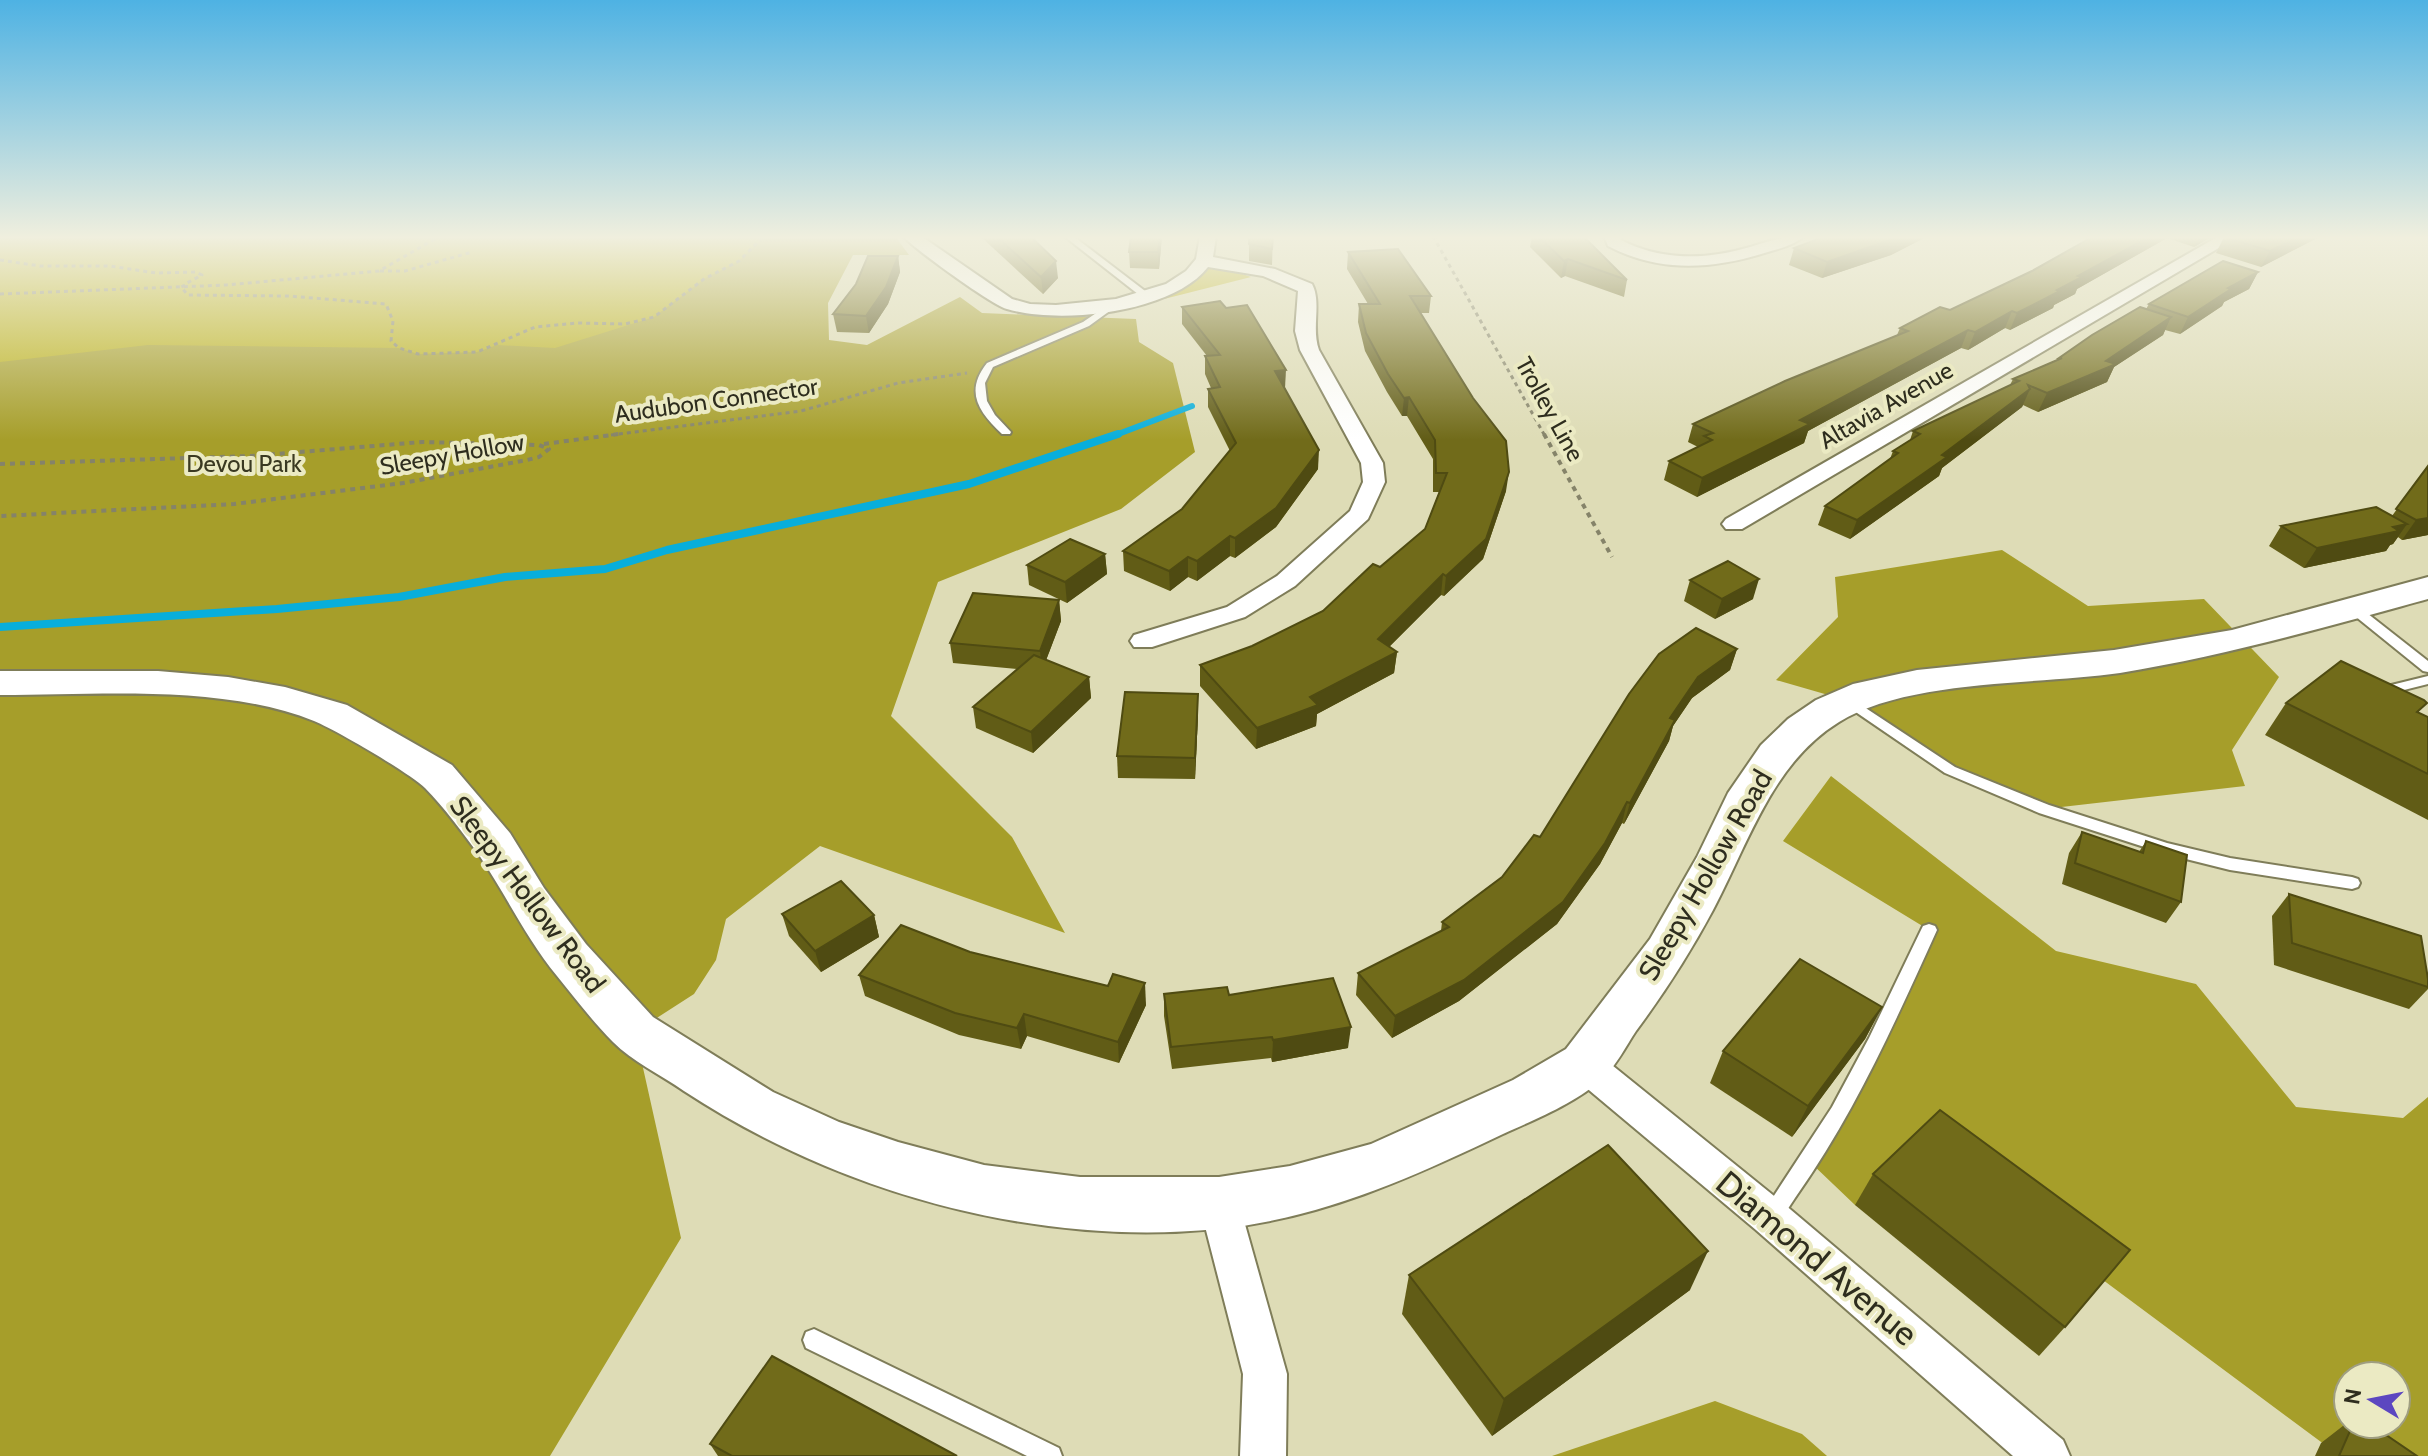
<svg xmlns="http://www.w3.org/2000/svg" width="2428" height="1456" font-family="Cabin,sans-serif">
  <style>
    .green { fill: #bab018 }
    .forest { fill: #a69e2a; fill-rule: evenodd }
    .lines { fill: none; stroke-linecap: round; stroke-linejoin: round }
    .stream-far1 { stroke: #08aedb; stroke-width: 6 }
    .stream { stroke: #08aedb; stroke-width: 8 }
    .lane-casing { stroke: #7f7d59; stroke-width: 4 }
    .street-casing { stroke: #7f7d59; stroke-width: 4 }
    .secondary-casing { stroke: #7f7d59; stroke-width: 4 }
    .path-far1 { stroke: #858369; stroke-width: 3; stroke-dasharray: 4 4; stroke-linecap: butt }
    .path { stroke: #858369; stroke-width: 4; stroke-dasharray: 5 5; stroke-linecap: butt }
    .lane { fill: #fff; fill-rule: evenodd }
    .street { fill: #fff; fill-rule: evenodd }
    .secondary { fill: #fff; fill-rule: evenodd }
    .wall { fill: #615c16 }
    .shaded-wall { fill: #4f4b12 }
    .building { fill: #716b1a; stroke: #4f4b12; stroke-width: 2 }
    .labels { text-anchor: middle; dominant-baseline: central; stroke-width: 8; stroke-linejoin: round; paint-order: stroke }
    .far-street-label { font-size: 24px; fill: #2e2d1e; stroke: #ebeac3 }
    .far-park-label { font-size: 24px; fill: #3a3921; stroke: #ebeac3 }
    .street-label { font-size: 28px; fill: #2e2d1e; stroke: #ebeac3 }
    .near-street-label { font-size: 34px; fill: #2e2d1e; stroke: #ebeac3 }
  </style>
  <rect width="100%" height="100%" fill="#dedcb6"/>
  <g class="green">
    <path d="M0 236H840L0 683Z"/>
    <path d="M1207 268 1231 270 1251 277 1164 299Z"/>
  </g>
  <g class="forest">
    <path d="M764 236H895L909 255H853L828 303 829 340 867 345 960 297 982 313 1136 319 1139 342 1173 363 1195 452 1121 509 938 582 891 716 1012 837 1065 933 820 846 726 919 716 960 694 994 635 1032 681 1238 550 1456H0V362L148 345 399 348 418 354 477 352 497 345 555 348 654 317 704 279 739 261Z"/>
    <path d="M2002 550 2088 606 2204 599 2279 677 2232 750 2245 786 2044 809 1987 788 1849 701 1776 680 1838 617 1835 577Z"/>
    <path d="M1831 776 2056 951 2196 984 2296 1107 2403 1118 2428 1097V1456H2340L2103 1280 1855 1205 1811 1163 1929 930 1783 841ZM2348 1376H2396V1424H2348Z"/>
    <path d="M1715 1401 1802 1434 1827 1456H1552Z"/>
  </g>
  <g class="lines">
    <path class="stream-far1" d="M1113 436 1192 406"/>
    <path class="stream" d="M0 627 277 609 399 597 505 577 605 569 667 550 969 484 1118 434"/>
    <defs>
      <g id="lane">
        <path d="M1064 236H1073L1149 294V298H1143Z"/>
        <path d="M1108 305 1111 306V310L1089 326 993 367 985 383 987 401 995 415 1011 432 1010 434H1002C979 412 964 392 987 363L1083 322Z"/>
        <path d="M2354 605 2358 606 2428 661V672L2423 671 2350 612 2348 609Z"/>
        <path d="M2428 676V684L2380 696 2373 692 2375 689Z"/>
        <path d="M1849 697 1955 767 2049 805 2167 843 2230 858 2352 877 2358 879 2360 883 2358 887 2352 889 2230 870 2166 854 2039 813 1945 773 1844 704 1842 701Z"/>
        <path d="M1929 924 1935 926 1937 930C1896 1020 1855 1113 1797 1195 1790 1205 1782 1221 1770 1226L1763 1224 1760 1217 1832 1107 1869 1038 1921 930 1923 926Z"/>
        <path d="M814 1329 1059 1448 1062 1456H1027L806 1348 803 1340 806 1332Z"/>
      </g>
      <g id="street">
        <path d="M903 236H921L1012 299 1030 304 1056 305 1116 299 1166 284 1186 271 1196 259 1200 236H1216L1213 257 1275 269 1312 284C1322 303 1311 328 1319 350L1383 463 1385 482 1368 519 1295 586 1245 617 1152 647H1134L1130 641 1134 635 1227 607 1277 576 1350 511 1363 482 1361 463 1300 350 1295 331 1298 291 1263 276 1208 267C1172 313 1060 325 1007 309 992 305 913 248 903 236Z"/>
        <path d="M1604 236H1620L1621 240C1662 261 1706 260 1750 247 1769 241 1784 236 1804 236 1796 244 1782 248 1771 251 1716 269 1661 274 1608 246Z"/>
        <path d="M2219 236H2239L1742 529H1726L1722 524 1726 519Z"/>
        <path d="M1584 1049 1597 1053 1784 1204 2063 1440 2070 1456H2013L1756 1230 1571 1075 1566 1064 1571 1053Z"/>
        <path d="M1219 1185 1233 1190 1239 1203 1287 1374 1286 1456H1240L1243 1374 1199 1203 1205 1190Z"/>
      </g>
      <path id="secondary" d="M2428 577V599C2326 627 2225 656 2120 673 2038 685 1908 679 1839 722 1772 763 1748 844 1713 910 1690 953 1665 992 1636 1031 1626 1046 1616 1066 1603 1078 1578 1102 1534 1120 1503 1134 1411 1178 1320 1219 1217 1229 1033 1247 838 1192 684 1091 661 1075 632 1061 613 1042 593 1022 575 998 557 976 526 938 506 895 479 855 463 833 444 807 425 788 408 772 336 730 314 721 221 684 99 695 0 695V671H158L228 677 285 687 347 705 452 765 510 833 544 888 586 944 653 1017 773 1092 839 1122 898 1142 984 1165 1080 1177H1219L1290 1166 1371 1144 1513 1080 1566 1049 1650 939 1697 857 1728 793 1761 745 1788 719 1816 700 1853 684 1917 670 2114 650 2232 630Z"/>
    </defs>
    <use href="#lane" class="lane-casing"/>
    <use href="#street" class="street-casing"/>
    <use href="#secondary" class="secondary-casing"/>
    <g class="path-far1">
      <path d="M1433 236 1545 436"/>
      <path d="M0 260 40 266H110L156 273 196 272 202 275 185 284"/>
      <path d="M380 271H405L472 252"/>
      <path d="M185 285 181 287 188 295 289 296 386 304 393 321 391 341 399 348 418 354 477 352 535 327 577 323 625 324 654 317 704 279 739 261 764 236"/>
      <path d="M0 294 226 285 379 271 440 236"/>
      <path d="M603 436 801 411 898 383 967 373"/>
    </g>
    <g class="path">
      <path d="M1544 434 1612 557"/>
      <path d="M544 444 619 434"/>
      <path d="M0 464 251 456 422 442 539 445 549 449 539 457 527 460 403 483 234 504 0 516"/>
    </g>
    <use href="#lane" class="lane"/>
    <use href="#street" class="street"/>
    <use href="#secondary" class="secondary"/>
  </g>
  <g class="wall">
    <path d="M980 236H1030L1058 278 1043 294Z"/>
    <path d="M1162 236 1159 269 1130 268 1129 252Z"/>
    <path d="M1249 236H1273L1272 265 1249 261Z"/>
    <path d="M1532 236H1583L1627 280 1624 297 1565 276 1561 278 1530 247Z"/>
    <path d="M1826 236H1928L1891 255 1822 278 1789 265 1794 248Z"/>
    <path d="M2094 236H2213L2194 247 2167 238 2077 289 2075 294 2054 305 2053 308 2010 330 2005 328 1968 350 1961 348 1808 431 1804 443 1697 497 1664 480 1669 461 1698 447 1688 442 1693 424 1897 335 1900 328 1950 310 2032 271Z"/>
    <path d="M2226 236H2321L2261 267 2216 253 2224 237Z"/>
    <path d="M1348 252 1431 296 1429 313H1420L1506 491 1483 559 1444 596 1441 595 1389 647 1397 652 1394 673 1317 714 1316 726 1256 749 1200 686V665L1252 646 1323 611 1380 567 1425 529 1439 492H1433V459L1407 416H1402L1387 392 1365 351 1358 322 1359 304H1368L1347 269Z"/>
    <path d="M898 256 900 272 888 304 869 333 837 332 833 314Z"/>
    <path d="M2258 272 2249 289 2224 302 2222 306 2180 334 2165 330 2163 335 2114 367 2107 382 2038 412 2023 405 2022 407 1942 468 1939 476 1850 539 1818 525 1825 506 1890 459 1893 451 1910 440 1913 431 2010 385 2013 379 2058 360 2059 358 2146 309 2149 304Z"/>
    <path d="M1182 307 1285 388 1318 469 1276 527 1235 558 1230 556 1197 581 1188 577 1170 591 1124 571 1123 551 1182 509 1230 451 1208 407V389L1211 388 1205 374V356H1207L1182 324Z"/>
    <path d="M2428 466V535L2402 540 2398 537 2393 544 2390 545 2386 551 2304 568 2269 546 2281 526 2392 516Z"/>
    <path d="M1105 554 1107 574 1067 603 1029 585 1027 565Z"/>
    <path d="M1690 580 1753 599 1715 619 1684 601Z"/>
    <path d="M1059 600 1061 621 1046 660 1089 677 1091 698 1033 753 976 728 973 707 1017 669 953 663 950 643Z"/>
    <path d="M1737 649 1730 670 1692 698 1673 726 1669 741 1624 824 1622 823 1600 864 1557 924 1459 1001 1392 1038 1356 995 1358 973 1441 931 1442 922 1502 877 1540 837Z"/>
    <path d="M2286 703 2420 713 2428 717V820L2265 735Z"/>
    <path d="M1198 715 1195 779 1118 778 1117 756Z"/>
    <path d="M2082 832 2139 852 2146 841 2181 902 2166 923 2062 884 2069 853Z"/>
    <path d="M2289 894 2428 979V989L2409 1009 2274 965 2272 916Z"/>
    <path d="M782 914 874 915 879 937 821 972 789 936Z"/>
    <path d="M970 952 1146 1005 1119 1063 1027 1036 1021 1049 959 1035 865 996 859 975Z"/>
    <path d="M1164 994 1229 995 1348 1048 1272 1062 1271 1058 1172 1069 1164 1016Z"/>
    <path d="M1882 1007 1865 1039 1792 1137 1710 1083 1723 1051Z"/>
    <path d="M1873 1174 2065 1327 2039 1356 1855 1205Z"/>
    <path d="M1409 1275 1690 1290 1492 1436 1402 1314Z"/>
    <path d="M2348 1422V1424H2370L2417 1456H2315L2321 1443Z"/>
    <path d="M710 1444 957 1456H718Z"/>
  </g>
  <g class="shaded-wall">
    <path d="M1160 236H1162L1159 269 1158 252Z"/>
    <path d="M1901 236H1928L1891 255 1822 278 1827 262Z"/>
    <path d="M2151 236H2169L2167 238 2077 289 2075 294 2054 305 2053 308 2010 330 2017 313 2078 276Z"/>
    <path d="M2200 236H2213L2194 247Z"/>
    <path d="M2300 236H2321L2261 267 2270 251Z"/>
    <path d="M898 256 900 272 888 304 869 333 866 316Z"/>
    <path d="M1568 259 1565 276 1561 278 1564 261Z"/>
    <path d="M1056 261 1058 278 1043 294 1041 277Z"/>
    <path d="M2258 272 2249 289 2224 302 2222 306 2180 334 2188 317 2228 288Z"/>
    <path d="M2012 311 2005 328 1968 350 1975 332Z"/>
    <path d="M2171 317 2163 335 2114 367 2107 382 2038 412 2047 393 2106 361Z"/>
    <path d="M1968 330 1961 348 1808 431 1804 443 1697 497 1702 478 1800 420Z"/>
    <path d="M1286 370 1285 388 1274 390 1275 371Z"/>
    <path d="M2030 389 2022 407 1942 468 1939 476 1850 539 1857 520Z"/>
    <path d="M1409 397 1407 416H1402L1404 398Z"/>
    <path d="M1319 450 1318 469 1276 527 1235 558V538Z"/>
    <path d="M1509 472 1506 491 1483 559 1444 596 1446 576Z"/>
    <path d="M2428 518V535L2402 540 2416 520Z"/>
    <path d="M2407 524 2393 544 2390 545 2386 551 2304 568 2317 548Z"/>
    <path d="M1230 536V556L1197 581V561Z"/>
    <path d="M1105 554 1107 574 1067 603 1065 582Z"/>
    <path d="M1188 557V577L1170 591 1169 571Z"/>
    <path d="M1443 574 1441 595 1376 660 1378 639Z"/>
    <path d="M1759 579 1753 599 1715 619 1722 599Z"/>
    <path d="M1059 600 1061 621 1042 671 1040 651Z"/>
    <path d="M1737 649 1730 670 1692 698 1673 726 1669 741 1624 824 1630 803 1670 718 1698 677Z"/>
    <path d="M1397 652 1394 673 1317 714 1316 726 1256 749 1257 728 1310 697Z"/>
    <path d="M1089 677 1091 698 1033 753 1031 732Z"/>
    <path d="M1198 694V715L1195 779V758Z"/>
    <path d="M1627 802 1622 823 1600 864 1557 924 1459 1001 1392 1038 1395 1016Z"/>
    <path d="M874 915 879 937 821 972 815 951Z"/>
    <path d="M1145 983 1146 1005 1119 1063 1118 1042Z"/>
    <path d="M1882 1007 1865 1039 1792 1137 1808 1106Z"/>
    <path d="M1024 1014 1027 1036 1021 1049 1017 1028Z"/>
    <path d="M1351 1027 1348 1048 1272 1062 1273 1040Z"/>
    <path d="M1708 1251 1690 1290 1492 1436 1504 1399Z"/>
  </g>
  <g class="building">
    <path d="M996 236H1030L1056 261 1041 277Z"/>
    <path d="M1131 236H1160L1158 252H1129Z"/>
    <path d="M1249 236H1273L1272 249 1249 244Z"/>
    <path d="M1538 236H1583L1627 280 1568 259 1564 261Z"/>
    <path d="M1826 236H1901L1827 262 1794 248Z"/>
    <path d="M2094 236H2151L2078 276 2082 277 2057 290 2060 291 2017 313 2012 311 1975 332 1968 330 1800 420 1810 424 1702 478 1669 461 1712 440 1704 436 1713 433 1693 424 1785 381 1908 331 1900 328 1940 307 1950 310 2032 271Z"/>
    <path d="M2226 236H2300L2270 251 2224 237Z"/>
    <path d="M1398 249 1431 296H1410L1473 398 1506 441 1509 472 1486 539 1446 576 1443 574 1378 639 1397 652 1310 697 1318 705 1257 728 1200 665 1252 646 1323 611 1373 564 1380 567 1425 529 1447 473H1436L1435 440 1409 397 1404 398 1388 374 1366 333 1359 304H1380L1348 252Z"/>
    <path d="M868 256H898L886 287 866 316 833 314 856 284Z"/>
    <path d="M2223 261 2258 272 2228 288 2231 289 2188 317 2149 304Z"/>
    <path d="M1220 301 1226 308 1247 305 1286 370 1275 371 1319 450 1276 508 1235 538 1230 536 1197 561 1188 557 1169 571 1123 551 1182 509 1236 443 1208 389 1220 387 1205 356 1220 355 1182 307Z"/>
    <path d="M2140 307 2171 317 2106 361 2116 364 2047 393 2028 385 2030 389 1942 455 1947 457 1857 520 1825 506 1898 453 1893 451 1920 434 1913 431 2019 381 2013 379 2062 358H2059L2092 335Z"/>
    <path d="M2428 466V518L2416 520 2396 509Z"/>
    <path d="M2376 507 2407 524 2393 527 2399 531 2317 548 2281 526Z"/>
    <path d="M1070 539 1105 554 1065 582 1027 565Z"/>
    <path d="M1728 561 1759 579 1722 599 1690 580Z"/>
    <path d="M973 593 1059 600 1040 651 950 643Z"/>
    <path d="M1696 628 1737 649 1698 677 1670 718 1675 720 1630 803 1627 802 1605 843 1563 902 1464 980 1395 1016 1358 973 1449 927 1442 922 1502 877 1534 835 1540 837 1629 694 1659 654Z"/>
    <path d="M1034 655 1089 677 1031 732 973 707Z"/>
    <path d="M2341 661 2424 700 2427 703 2417 712 2428 717V774L2286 703Z"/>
    <path d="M1125 692 1198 694 1195 758 1117 756Z"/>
    <path d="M2082 832 2143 853 2146 841 2187 855 2181 902 2075 863Z"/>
    <path d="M841 881 874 915 815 951 782 914Z"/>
    <path d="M2289 894 2421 936 2428 979V987L2292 943Z"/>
    <path d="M901 925 970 952 1108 986 1113 974 1145 983 1118 1042 1024 1014 1017 1028 955 1013 859 975Z"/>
    <path d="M1800 959 1882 1007 1808 1106 1723 1051Z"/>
    <path d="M1333 978 1351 1027 1273 1040 1272 1037 1171 1047 1164 994 1227 987 1229 995Z"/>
    <path d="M1940 1110 2130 1250 2065 1327 1873 1174Z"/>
    <path d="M1608 1145 1708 1251 1504 1399 1409 1275Z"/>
    <path d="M772 1356 957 1456H732L710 1444Z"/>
    <path d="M2353 1424H2370L2417 1456H2339Z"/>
  </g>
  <linearGradient id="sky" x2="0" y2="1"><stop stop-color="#4eb2e3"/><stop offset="0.54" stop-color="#f0efde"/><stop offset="1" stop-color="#f0efde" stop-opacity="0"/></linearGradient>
  <rect width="2428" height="440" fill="url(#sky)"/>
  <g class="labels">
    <g class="far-street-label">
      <text transform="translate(716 400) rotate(-8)">Audubon Connector</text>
      <text transform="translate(1886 405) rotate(-30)">Altavia Avenue</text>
      <text transform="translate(1550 409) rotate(61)">Trolley Line</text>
      <text transform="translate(452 454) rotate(-10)">Sleepy Hollow</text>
    </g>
    <g class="far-park-label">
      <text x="244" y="463">Devou Park</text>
    </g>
    <g class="street-label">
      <text transform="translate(1705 875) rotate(-60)">Sleepy Hollow Road</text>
      <text transform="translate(528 894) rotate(53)">Sleepy Hollow Road</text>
    </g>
    <g class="near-street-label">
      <text transform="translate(1817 1258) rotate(40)">Diamond Avenue</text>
    </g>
  </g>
  <g transform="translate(2372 1400) rotate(280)"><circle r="38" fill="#ebeac3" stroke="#9f9e81" stroke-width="2"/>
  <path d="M0-6L14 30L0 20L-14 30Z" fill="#5c47c0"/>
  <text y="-12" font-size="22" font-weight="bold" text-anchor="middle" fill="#2e2d1e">N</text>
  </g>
</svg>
